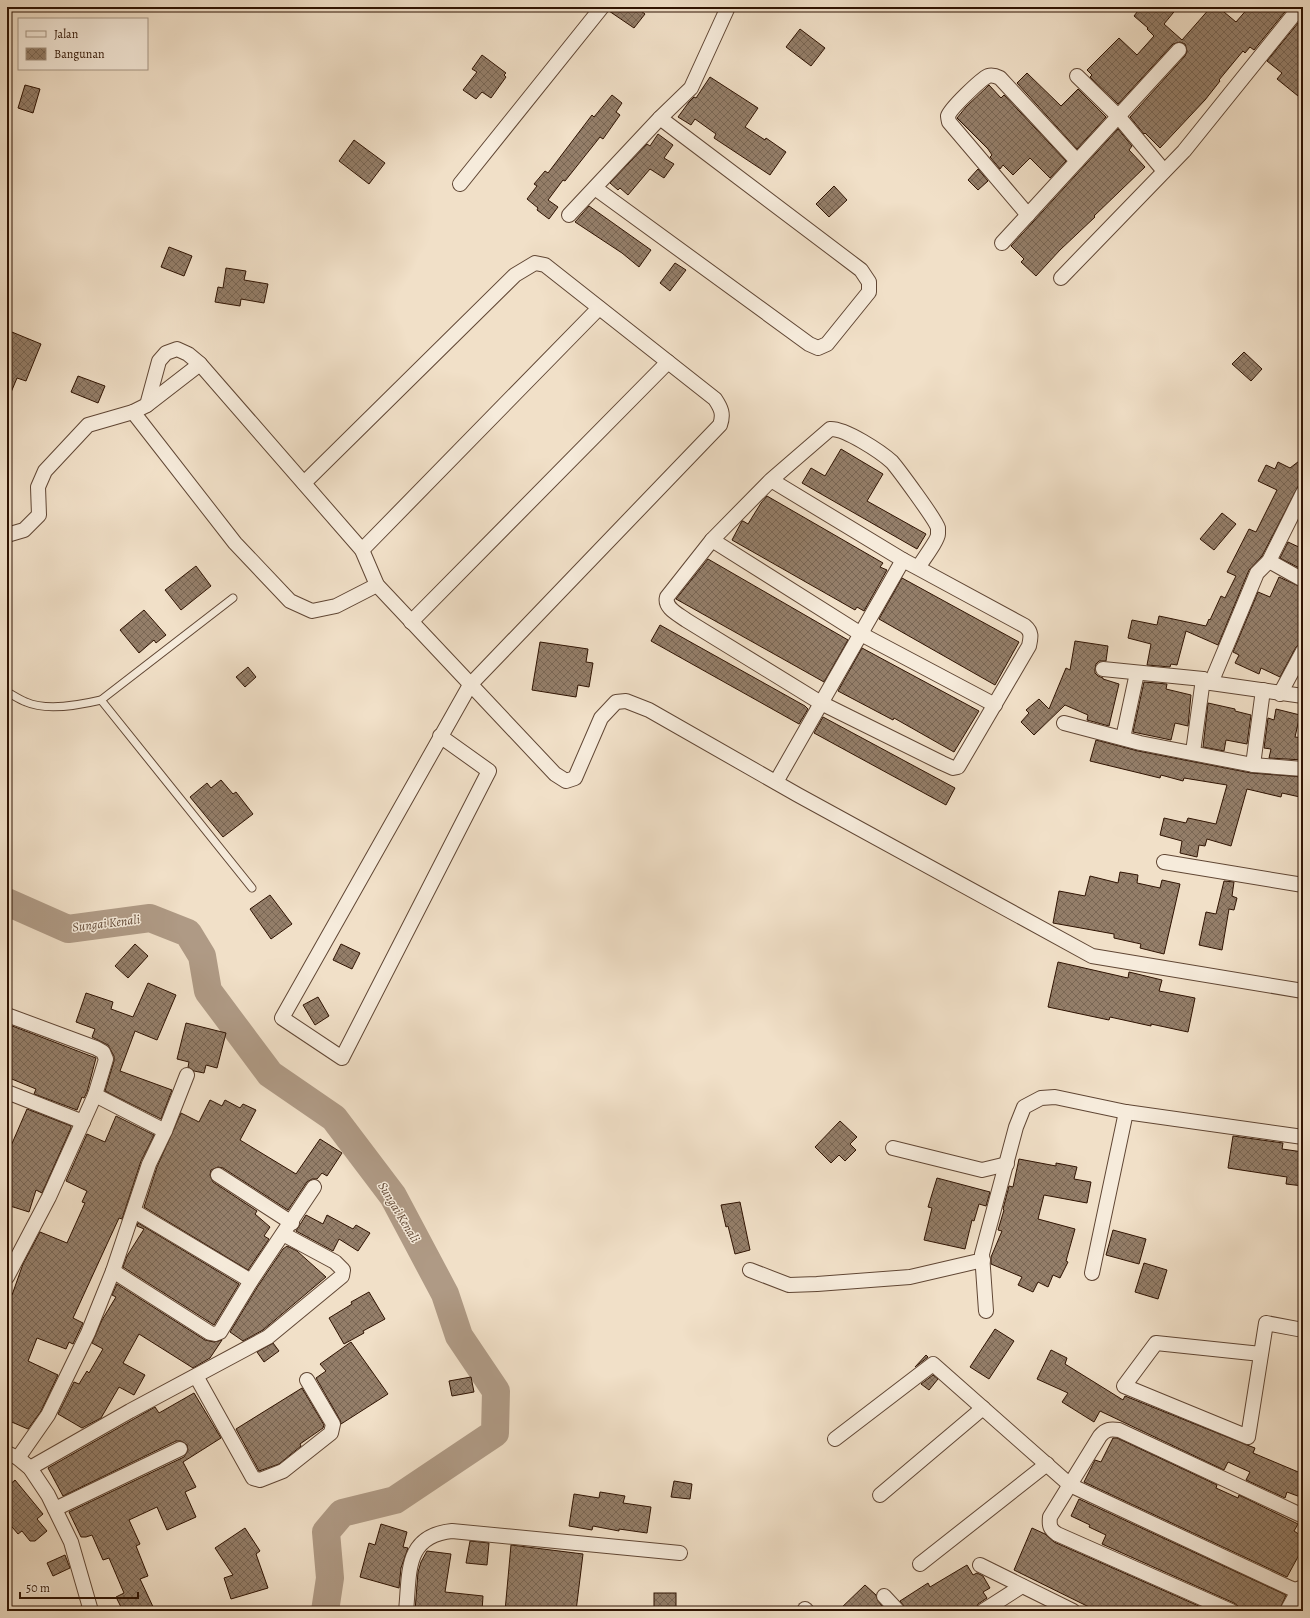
<svg xmlns="http://www.w3.org/2000/svg" width="1310" height="1618" font-family="Alegreya,serif">
  <style>
    .lines { fill: none; stroke-linecap: round; stroke-linejoin: round }
    .river { stroke: #af9a85; stroke-width: 28 }
    .building { fill: url(#building-cross-hatch); stroke: #2f1302 }
    .lane-casing { stroke: #604634; stroke-width: 9 }
    .street-casing { stroke: #604634; stroke-width: 16 }
    .lane { stroke: #f6ebdb; stroke-width: 7 }
    .street { stroke: #f6ebdb; stroke-width: 14 }
    .labels { text-anchor: middle; dominant-baseline: central; stroke-width: 3; stroke-linejoin: round; paint-order: stroke }
    .water-label { font-size: 13px; font-style: italic; fill: #624936; stroke: #f6ebdb }
  </style>
  <defs>
    <pattern id="building-cross-hatch" width="8" height="8" patternUnits="userSpaceOnUse"><rect width="8" height="8" fill="#947e69"/><path d="M0 0l8 8M0 8l8-8" fill="none" stroke="#796654"/></pattern>
  </defs>
  <rect width="100%" height="100%" fill="#f1e0c8"/>
  <filter id="stains"><feTurbulence type="fractalNoise" baseFrequency=".005" numOctaves="4"/><feColorMatrix values="0 0 0 0 .2 0 0 0 0 .09 0 0 0 0 .02 0 0 0 .5 -.17"/></filter>
  <radialGradient id="worn" r=".72"><stop offset=".6" stop-color="#630" stop-opacity="0"/><stop offset="1" stop-color="#630" stop-opacity=".3"/></radialGradient>
  <g class="lines">
    <path class="river" d="M7 902 68 929 150 918 188 933 202 956 208 991 270 1074 334 1118 393 1196 445 1294 459 1336 496 1391 495 1433 395 1500 342 1513 326 1532 330 1578 325 1611"/>
  </g>
  <g class="building">
    <path d="M610 7H636L645 14 634 28 609 11Z"/>
    <path d="M1141 7H1178L1164 24 1182 40 1211 7H1218L1236 22 1249 7H1289L1254 50 1250 47 1245 53 1243 51 1219 80 1220 81 1205 100 1160 148 1145 133 1144 134 1130 117 1185 56 1187 51 1185 44 1180 42 1173 44 1118 104 1090 77 1092 75 1087 70 1119 38 1137 55 1154 36 1147 29 1148 28 1134 16Z"/>
    <path d="M1303 17V100L1277 79 1282 73 1267 61Z"/>
    <path d="M800 29 825 48 811 66 786 47Z"/>
    <path d="M482 55 506 73 504 75 506 77 491 98 482 92 476 99 463 90 477 72 472 69Z"/>
    <path d="M1027 73 1061 106 1078 89 1106 117 1077 149 1017 83Z"/>
    <path d="M710 77 758 108 745 127 765 140 766 138 786 152 770 175 714 138 716 134 695 119 691 125 678 117 689 102 694 97 696 98Z"/>
    <path d="M25 85 40 89 33 113 18 108Z"/>
    <path d="M989 85 1001 98 1004 95 1066 161 1050 178 1030 158 1013 175 1003 165 1000 169 990 157 992 155 988 149 957 118 966 107Z"/>
    <path d="M612 95 622 103 616 112 620 115 603 139 600 137 565 181 563 180 548 200 558 207 549 219 537 210 538 208 527 199 537 186 534 184 545 171 548 173 592 115 594 117Z"/>
    <path d="M1118 129 1132 146 1129 150 1145 167 1094 216 1095 217 1060 250 1036 276 1021 262 1024 259 1011 246Z"/>
    <path d="M658 134 673 145 664 158 674 164 664 178 650 169 628 195 620 188 618 190 610 183 647 144 650 146Z"/>
    <path d="M354 140 385 163 369 184 339 161Z"/>
    <path d="M978 169 988 181 978 190 968 180Z"/>
    <path d="M834 186 847 200 829 217 816 204Z"/>
    <path d="M589 206 651 250 639 267 622 253 575 222Z"/>
    <path d="M169 247 192 256 184 276 161 267Z"/>
    <path d="M675 263 686 270 670 291 660 283Z"/>
    <path d="M226 268 246 271 244 280 268 284 264 303 241 299 240 306 215 302 218 287 223 288Z"/>
    <path d="M7 330 41 344 26 381 17 378 7 402Z"/>
    <path d="M1244 352 1262 369 1251 381 1232 364Z"/>
    <path d="M78 376 105 386 98 403 71 392Z"/>
    <path d="M841 449 883 474 867 501 926 534 917 549 802 483 811 468 825 476Z"/>
    <path d="M1303 458V477L1262 556 1249 570 1218 645 1186 631 1177 665 1171 664 1170 667 1147 665 1151 644 1128 638 1132 620 1157 625 1159 616 1206 626 1209 619 1210 620 1221 596 1225 598 1236 576 1227 572 1249 529 1256 532 1277 490 1258 481 1266 465 1275 469 1278 462 1290 468Z"/>
    <path d="M767 496 883 563 880 567 887 570 864 611 857 607 855 610 732 540 742 521H743L748 524 761 503Z"/>
    <path d="M1222 513 1236 524 1214 550 1200 539Z"/>
    <path d="M1288 542 1303 549V570L1280 558Z"/>
    <path d="M708 559 848 640 824 682 676 599Z"/>
    <path d="M196 566 211 586 181 610 165 590Z"/>
    <path d="M1279 577 1303 588V640L1302 643 1296 647 1280 677 1261 668 1259 674 1235 663 1239 655 1233 652 1258 592 1270 597Z"/>
    <path d="M902 578 1019 642 995 685 879 619Z"/>
    <path d="M144 610 166 635 156 643 154 640 139 653 120 630Z"/>
    <path d="M660 625 805 706 808 709 799 724 651 641Z"/>
    <path d="M1075 641 1108 646 1106 661H1099L1096 664 1095 669V673L1098 676 1103 678V679L1119 684 1109 726 1087 720 1088 715 1065 705 1034 735 1021 722 1029 713 1026 710 1039 699 1049 709 1066 668 1070 670Z"/>
    <path d="M540 642 588 649 586 662 593 663 589 687 578 685 576 697 532 690Z"/>
    <path d="M862 648 979 711 954 752 894 718 893 720 838 691Z"/>
    <path d="M248 667 256 677 245 687 236 677Z"/>
    <path d="M1144 682 1167 684 1166 689 1191 695 1188 726 1175 723 1171 740 1133 732Z"/>
    <path d="M1208 703 1235 709V711L1251 715 1247 744 1226 740 1224 751 1203 747Z"/>
    <path d="M1276 709 1300 715 1295 737 1303 738V760L1269 758 1271 749 1264 748 1268 718 1274 720Z"/>
    <path d="M823 717 955 788 946 805 814 733Z"/>
    <path d="M1096 740 1138 751 1251 773 1303 777 1300 797 1282 793 1281 797 1247 789 1231 846 1207 839 1205 846 1199 845 1197 857 1180 853 1182 841 1160 835 1164 818 1186 823 1188 818 1216 824 1227 785 1184 778 1183 781 1161 775 1160 778 1090 761Z"/>
    <path d="M221 780 233 794 236 792 253 814 223 837 190 797 207 783 211 788Z"/>
    <path d="M1120 872 1138 875 1137 883 1160 888 1162 880 1180 884 1164 954 1140 948 1141 944 1114 938V934L1053 923 1059 891 1085 896 1090 876 1118 883Z"/>
    <path d="M1224 881 1234 882 1232 896 1237 898 1234 910 1229 909 1222 950 1199 945 1206 912 1216 914Z"/>
    <path d="M270 895 292 924 271 939 250 909Z"/>
    <path d="M135 944 148 956 128 978 115 966Z"/>
    <path d="M341 944 360 953 352 969 333 960Z"/>
    <path d="M1058 962 1128 978 1129 972 1162 980 1159 991 1195 998 1188 1032 1151 1024V1026L1110 1017 1109 1020 1048 1007Z"/>
    <path d="M148 983 176 995 157 1040 135 1031 120 1071 172 1090 161 1119 105 1091 114 1061V1056L108 1045 92 1037 95 1029 76 1022 86 993 113 1002 111 1009 133 1017Z"/>
    <path d="M318 997 329 1016 315 1025 303 1005Z"/>
    <path d="M186 1023 226 1033 217 1068 206 1065 204 1073 194 1071 188 1067 189 1062 177 1059Z"/>
    <path d="M7 1024 96 1058 87 1092 84 1098 82 1097 77 1110 34 1094 36 1089 7 1077Z"/>
    <path d="M210 1100 222 1106 225 1100 240 1108 243 1104 256 1110 240 1140 296 1174 320 1139 342 1153 327 1176 322 1173 317 1179H312L307 1182 288 1210 223 1168 218 1167 211 1170 210 1175 213 1182 257 1211 255 1214 270 1227 264 1236 269 1239 248 1270 144 1207 157 1167 181 1113 199 1122Z"/>
    <path d="M27 1109 71 1126V1128L42 1193 36 1190 29 1212 7 1205V1155Z"/>
    <path d="M116 1116 154 1135 141 1161 122 1219 119 1218 73 1318 83 1323 73 1344 69 1342 66 1349 37 1338 28 1361 58 1375 41 1411 28 1429 7 1420V1293L12 1295 23 1264 40 1232 67 1243 85 1203 82 1202 87 1191 66 1181 87 1134 105 1142Z"/>
    <path d="M840 1121 857 1137 850 1144 856 1150 845 1161 839 1155 831 1163 815 1147Z"/>
    <path d="M1233 1136 1283 1143 1282 1149 1303 1152V1186L1286 1184 1287 1177 1228 1168Z"/>
    <path d="M1019 1159 1056 1166V1163L1077 1167 1074 1179 1091 1182 1087 1203 1044 1195 1038 1219 1075 1229 1066 1261 1068 1262 1060 1278 1053 1275 1048 1287 1038 1282 1033 1292 1018 1285 1022 1277 991 1264V1257L1002 1231 998 1230 1004 1210 1003 1209 1009 1186 1013 1187Z"/>
    <path d="M937 1178 990 1192 986 1206 979 1204 974 1221 972 1220 965 1249 924 1240 932 1208 928 1207Z"/>
    <path d="M740 1202 750 1250 735 1254 728 1226 726 1227 721 1205Z"/>
    <path d="M306 1215 323 1224 327 1215 353 1229 356 1225 370 1233 358 1251 339 1239 333 1251 296 1231Z"/>
    <path d="M138 1223 239 1284 214 1325 123 1267 127 1256 144 1229 137 1226Z"/>
    <path d="M1113 1230 1146 1239 1139 1264 1106 1255Z"/>
    <path d="M287 1246 297 1251 326 1277 263 1330 243 1341 230 1332 258 1286 283 1249Z"/>
    <path d="M1144 1263 1167 1270 1158 1299 1135 1292Z"/>
    <path d="M117 1284 205 1340 214 1342 222 1340 210 1358 193 1368 139 1334 123 1363 145 1375 134 1395 119 1387 101 1418 82 1428 58 1414 74 1382 79 1384 87 1371 89 1373 103 1349 92 1343 102 1320 116 1297 112 1295Z"/>
    <path d="M369 1292 385 1319 363 1331 364 1333 344 1344 329 1318 352 1304 351 1302Z"/>
    <path d="M995 1329 1014 1341 989 1379 970 1367Z"/>
    <path d="M351 1342 388 1394 341 1424 340 1420 316 1378 326 1371 320 1364Z"/>
    <path d="M273 1343 279 1351 264 1362 257 1352Z"/>
    <path d="M1051 1350 1067 1358 1065 1364 1123 1400 1125 1396 1247 1445 1255 1448 1253 1453 1303 1474V1498L1287 1492 1285 1498 1246 1480 1250 1472 1228 1462 1224 1470 1100 1411 1094 1422 1062 1402 1068 1393 1037 1379Z"/>
    <path d="M926 1355 928 1357 915 1367Z"/>
    <path d="M933 1375 938 1379 929 1390 921 1384Z"/>
    <path d="M471 1377 474 1392 452 1396 449 1381Z"/>
    <path d="M302 1388 324 1425 323 1428 300 1444 301 1446 279 1464 259 1471 236 1429Z"/>
    <path d="M194 1393 221 1438 183 1462 196 1487 185 1492 196 1517 167 1530 157 1507 129 1520 140 1544 136 1546 148 1576 140 1579 155 1611H123L116 1597 124 1593 109 1558 103 1560 92 1535 86 1537H81L69 1512 184 1457 188 1450 187 1445 181 1441H176L63 1496 48 1468 155 1407 159 1413Z"/>
    <path d="M1113 1438H1117L1217 1485 1216 1488 1238 1498 1239 1495 1298 1524 1294 1531 1303 1537V1557L1299 1555 1287 1577 1084 1482 1095 1460 1101 1462Z"/>
    <path d="M15 1480 43 1514 37 1519 47 1531 35 1541H30L22 1531 18 1534 7 1521V1487Z"/>
    <path d="M674 1481 692 1484 690 1499 671 1497Z"/>
    <path d="M600 1492 625 1496 623 1503 651 1507 647 1533 619 1529V1531L593 1526 592 1530 569 1526 574 1494 599 1498Z"/>
    <path d="M1079 1499 1286 1595 1279 1611H1239L1238 1606 1234 1603 1102 1544 1106 1535 1089 1527 1090 1525 1071 1516Z"/>
    <path d="M381 1524 407 1532 403 1547 408 1548 401 1568 399 1588 360 1577 369 1543 375 1545Z"/>
    <path d="M245 1528 260 1551 256 1554 268 1588 231 1599 224 1578 233 1575 215 1548Z"/>
    <path d="M1032 1528 1045 1534 1054 1542 1210 1611H1099L1087 1606 1014 1570Z"/>
    <path d="M470 1541 489 1543 487 1565 466 1563Z"/>
    <path d="M511 1545 583 1554 576 1611H505Z"/>
    <path d="M427 1551 451 1554 445 1592 483 1596 482 1611H415L418 1572 421 1562Z"/>
    <path d="M65 1555 70 1568 53 1576 47 1563Z"/>
    <path d="M967 1565 973 1575 977 1573 983 1576 990 1588 983 1592 987 1598 978 1604 975 1611H906L904 1606 900 1601 928 1583 930 1587Z"/>
    <path d="M865 1585 876 1595 878 1601 886 1611H838Z"/>
    <rect x="654" y="1593" width="22" height="18"/>
  </g>
  <g class="lines">
    <defs>
      <g id="lane">
        <path d="M7 692C13 695 20 700 26 702 46 711 80 705 101 700L233 598"/>
        <path d="M101 700 252 888"/>
      </g>
      <g id="street">
        <path d="M1077 76 1118 116 1164 171"/>
        <path d="M460 184 602 7"/>
        <path d="M595 188 809 344 818 348 827 344 869 292V282L861 270 660 118"/>
        <path d="M569 215 660 118 691 88 728 7"/>
        <path d="M1028 215 949 122C949 122 948 117 948 116 950 109 981 79 988 76 992 75 996 76 1000 78L1077 161"/>
        <path d="M1002 243 1179 50"/>
        <path d="M1061 278 1184 151 1300 7"/>
        <path d="M147 405 200 364"/>
        <path d="M133 412 235 543 290 601 312 611 336 606 377 585"/>
        <path d="M771 480 903 560 918 568 1025 626C1032 632 1031 637 1029 646L958 767 953 768 942 763 821 703 686 620C678 614 664 608 667 597L712 540 771 480 830 429C845 428 881 452 892 462 898 469 936 520 938 528 938 530 938 532 938 534 938 540 922 561 918 568"/>
        <path d="M304 483 515 275 535 263 545 265 715 399C721 408 724 414 720 425L470 685 282 1018 342 1058 489 771 440 736"/>
        <path d="M7 535 24 530 39 515 38 487 45 471 88 425 133 412 147 405 159 361 166 353 177 349 188 354 200 364 362 550 377 585 555 774 566 781 575 778 601 718 616 702 626 701 649 710 798 795 1092 956 1303 991"/>
        <path d="M712 540 861 634 995 705"/>
        <path d="M362 550 599 308"/>
        <path d="M1269 561 1303 580"/>
        <path d="M411 622 668 362"/>
        <path d="M1103 669 1203 679 1211 683 1303 696"/>
        <path d="M1211 683 1257 573 1269 561 1303 493"/>
        <path d="M1280 694 1303 651"/>
        <path d="M1064 723 1140 743 1253 765 1303 769"/>
        <path d="M1123 738 1137 673"/>
        <path d="M1193 752 1203 679"/>
        <path d="M1253 765 1263 690"/>
        <path d="M776 782 903 560"/>
        <path d="M1164 862 1303 885"/>
        <path d="M7 1015 96 1048 103 1052 106 1059 95 1095 49 1197 7 1277"/>
        <path d="M7 1092 83 1122"/>
        <path d="M95 1095 165 1131"/>
        <path d="M893 1148 982 1170 1007 1164"/>
        <path d="M218 1175 292 1223"/>
        <path d="M134 1211 251 1281"/>
        <path d="M750 1270 789 1285 817 1284 910 1277 983 1260"/>
        <path d="M113 1271 210 1333 215 1334 220 1332 251 1281 314 1187"/>
        <path d="M1092 1273 1126 1112"/>
        <path d="M986 1311 982 1254 1016 1127 1024 1107 1041 1098 1055 1097 1126 1112 1303 1137"/>
        <path d="M1261 1354 1156 1343 1124 1386 1248 1437 1266 1323 1303 1330"/>
        <path d="M196 1376 253 1478 260 1480 283 1471 331 1433 333 1424 307 1380"/>
        <path d="M835 1439 933 1364 1070 1485 1290 1588 1295 1590 1303 1587"/>
        <path d="M7 1453 18 1458 30 1468 48 1495 71 1542 91 1611"/>
        <path d="M18 1458 48 1415 88 1333 113 1271 149 1164 165 1131 187 1075"/>
        <path d="M30 1468 130 1411 268 1337 342 1276 343 1270 335 1262 283 1234"/>
        <path d="M880 1495 983 1408"/>
        <path d="M55 1509 180 1449"/>
        <path d="M920 1564 1047 1464"/>
        <path d="M980 1565 1073 1611"/>
        <path d="M884 1596 898 1611"/>
        <path d="M805 1609 807 1611"/>
        <path d="M406 1611C410 1573 404 1536 452 1531L680 1553"/>
        <path d="M983 1611 1022 1586"/>
        <path d="M1231 1611 1057 1534C1050 1529 1049 1526 1050 1517L1100 1436C1106 1429 1110 1429 1119 1430L1303 1516"/>
        <path d="M1287 1611 1299 1589"/>
      </g>
    </defs>
    <use href="#lane" class="lane-casing"/>
    <use href="#street" class="street-casing"/>
    <use href="#lane" class="lane"/>
    <use href="#street" class="street"/>
  </g>
  <g class="labels">
    <g class="water-label">
      <text transform="translate(106 923) rotate(-7)">Sungai Kenali</text>
      <text transform="translate(399 1212) rotate(59)">Sungai Kenali</text>
    </g>
  </g>
  <rect width="1310" height="1618" fill="none" stroke="#f1e0c8" stroke-width="24"/>
  <rect x="8" y="8" width="1294" height="1602" fill="none" stroke="#2f1302" stroke-width="2"/>
  <rect x="12" y="12" width="1286" height="1594" fill="none" stroke="#2f1302"/>
  <rect x="18" y="18" width="130" height="52" fill="#f6ebdb" stroke="#a69584"/>
  <rect x="26" y="31" width="20" height="6" fill="#f6ebdb" stroke="#a69584"/>
  <text x="54" y="38" font-size="12" fill="#2f1302">Jalan</text>
  <rect x="26" y="48" width="20" height="12" fill="url(#building-cross-hatch)" stroke="#a69584"/>
  <text x="54" y="58" font-size="12" fill="#2f1302">Bangunan</text>
  <path d="M20 1592v6h118v-6" fill="none" stroke="#2f1302" stroke-width="2"/>
  <text x="26" y="1592" font-size="12" fill="#2f1302" stroke="#f6ebdb" stroke-width="3" paint-order="stroke">50 m</text>
  <rect width="100%" height="100%" filter="url(#stains)"/>
  <rect width="100%" height="100%" fill="url(#worn)"/>
</svg>
